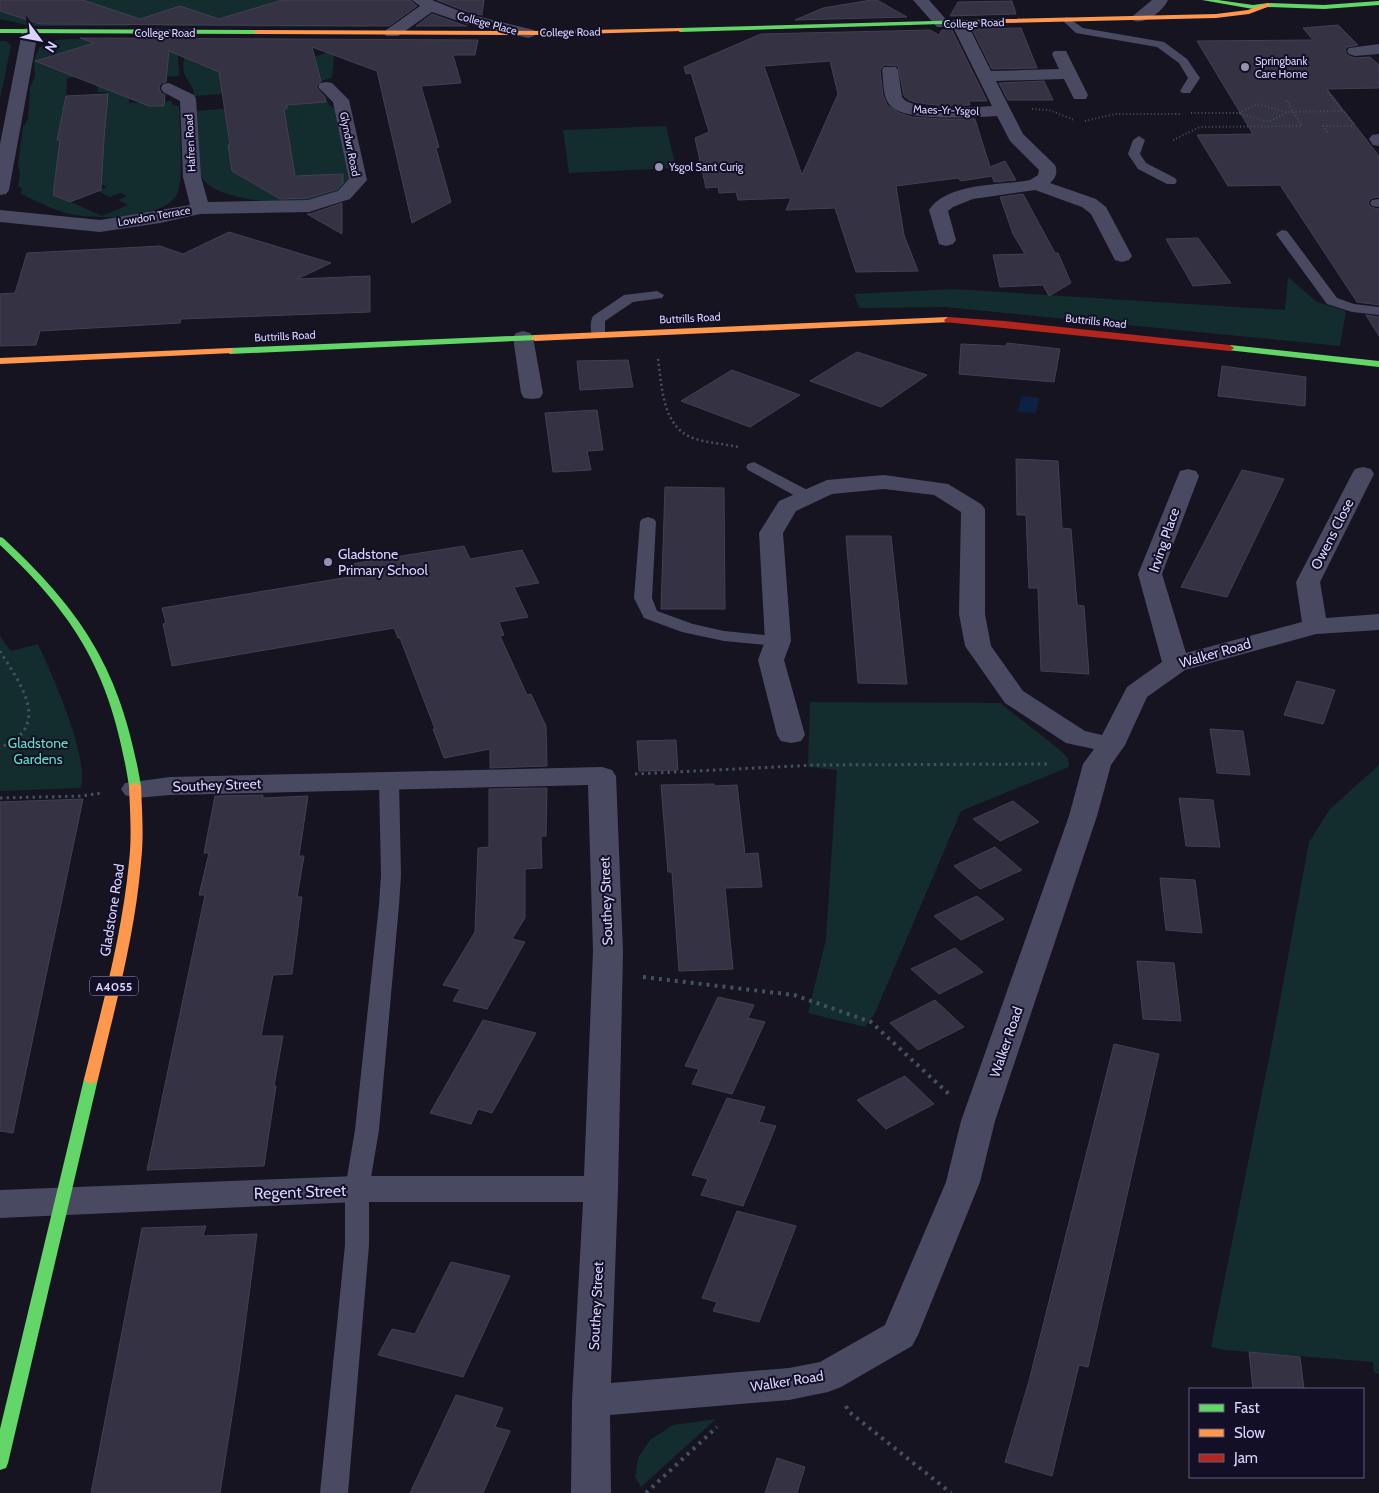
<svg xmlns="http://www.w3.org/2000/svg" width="1379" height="1493" font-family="Cabin,sans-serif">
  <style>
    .green { fill: #132c2d; fill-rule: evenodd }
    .water { fill: #0d2144 }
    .building { fill: #343243; stroke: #433f54; fill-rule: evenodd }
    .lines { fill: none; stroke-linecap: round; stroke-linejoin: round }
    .path-far3 { stroke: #44505f; stroke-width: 2; stroke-dasharray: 1 2.5; stroke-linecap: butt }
    .path-far2 { stroke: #44505f; stroke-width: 2.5; stroke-dasharray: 2 3; stroke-linecap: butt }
    .path-far1 { stroke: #44505f; stroke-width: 3; stroke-dasharray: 2.5 4; stroke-linecap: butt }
    .path { stroke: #44505f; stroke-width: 4; stroke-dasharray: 3 5; stroke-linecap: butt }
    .lane { fill: #4a4962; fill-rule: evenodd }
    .street { fill: #4a4962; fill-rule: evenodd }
    .fast { fill: #63d668; fill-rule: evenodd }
    .slow { fill: #ff974d; fill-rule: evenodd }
    .jam { fill: #b3261e; fill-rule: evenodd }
    .poi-dot { fill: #9591b1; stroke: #130f26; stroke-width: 2 }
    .labels { text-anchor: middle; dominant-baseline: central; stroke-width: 4; stroke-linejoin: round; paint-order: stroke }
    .far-street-label { font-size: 11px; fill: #d9d4ff; stroke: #130f26 }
    .far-poi-label { font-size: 11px; fill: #d9d4ff; stroke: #130f26; text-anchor: start }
    .shield { fill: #130f26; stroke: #9e99be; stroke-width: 1 }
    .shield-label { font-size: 12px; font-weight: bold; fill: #d9d4ff }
    .street-label { font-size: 14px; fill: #d9d4ff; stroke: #130f26 }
    .poi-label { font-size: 14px; fill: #d9d4ff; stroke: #130f26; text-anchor: start }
    .park-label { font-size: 14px; fill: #5fe0c0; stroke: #130f26 }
    .near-street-label { font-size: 16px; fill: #d9d4ff; stroke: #130f26 }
  </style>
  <rect width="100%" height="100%" fill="#161421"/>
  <g class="green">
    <path d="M0 0H355L386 23 366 27 164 26 197 12 180 6 127 26H31L0 19Z"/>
    <path d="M70 39 183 41 178 56 179 76 147 78 146 84 100 88 145 87 130 94 129 103 172 101V105L179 106C179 123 185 184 176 196 161 219 99 219 75 215 56 212 39 202 21 194L22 189 18 186 20 173 18 165 23 127 28 119 30 88 35 76 34 60 39 48 45 44 57 40ZM84 46 96 51 36 61V60ZM98 76 97 92H107V95L66 104 67 78ZM94 109 91 138 59 140 62 111ZM92 146 56 179 59 148ZM79 182 101 184 107 187 97 191 110 197 120 193 127 196 118 200 128 205 102 216 51 193Z"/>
    <path d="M190 40 333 42 335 46 332 78 306 85 303 88 307 95 326 99 330 106 338 110 346 165 350 180C334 211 220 207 202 178 196 168 199 156 197 145 196 141 193 138 193 134 193 126 196 119 195 111L257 106 256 100 267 99 266 95 256 96 255 89 265 88 264 85H254L253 79 223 82 224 94 194 96C194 87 191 86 187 79 179 67 186 51 190 40ZM237 47 250 52 204 66 192 61ZM315 47 329 52 285 66 271 61ZM258 110V116L268 115 269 119 260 120V128L269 127 270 131 259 132 260 139 229 142 225 112ZM259 143 261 149H273V153L261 154V159L231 161 229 146ZM259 163 269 168 279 165 284 168 276 171 287 176 294 174 300 177 291 180 300 186 273 195 232 171Z"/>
    <path d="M0 41H6L11 46 0 99Z"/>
    <path d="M666 126 676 168 569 173 563 130Z"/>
    <path d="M1288 277 1317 302 1346 311 1340 346 944 307 859 308 854 294 954 289 1285 310Z"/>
    <path d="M0 636 11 651 38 644C52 675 89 755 81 788L0 791Z"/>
    <path d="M810 702 1001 703C1012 714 1065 751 1068 759 1069 761 1069 764 1069 767L961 811 875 1013 865 1027 808 1013 826 939 837 770 808 767Z"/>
    <path d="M1379 765V1374L1374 1372 1373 1362 1225 1350 1211 1347 1274 1033 1309 842 1330 809Z"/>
    <path d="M716 1419 641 1487 635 1477 638 1458 650 1440 673 1425Z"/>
  </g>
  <path class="water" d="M1021 396 1039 398 1036 413 1018 412Z"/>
  <g class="building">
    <path d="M0 0H83L140 19 180 6 219 19 282 0H410L417 6 389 26 40 24 0 11Z"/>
    <path d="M437 0H484L482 15 465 11Z"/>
    <path d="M871 0H877L907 17 795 20 823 8Z"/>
    <path d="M1012 1 1016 14 950 16 958 2Z"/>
    <path d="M432 14 466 26H467H416Z"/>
    <path d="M1338 25 1358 45 1347 47 1345 50 1347 55 1355 58 1370 57 1379 65V88L1327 89 1379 156V197L1372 198 1368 202 1370 207 1379 209V305L1357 302 1280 185 1228 186 1197 135 1253 134 1197 41 1313 40 1303 28Z"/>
    <path d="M1021 28 1037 68 992 69 972 29Z"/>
    <path d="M930 30 939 35 942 30H952L987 101H969L970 105 944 106 918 103 909 100 904 96 898 66 884 65 880 70 883 95 887 105 899 113 912 117 942 119H975L990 167 1005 161 1016 180 994 182 992 176 961 181 958 178 896 186 904 235 918 271 856 272 835 208 786 210 791 198 738 200 736 192 719 193 718 187 706 188 695 138 709 132 691 73 686 74 684 67 761 34ZM830 61 838 94 802 175 764 66Z"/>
    <path d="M80 38 478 40 475 55H453L461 83 421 86 439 147 436 148 451 202 412 223 377 71 312 47 321 81 316 87 325 97 326 102 287 105V109H284L295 176 343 174V183L337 189 308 198 280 199 232 171 228 145H230L219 72 169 51 166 82 161 83 159 87 161 93 165 95 164 106H149L35 61 94 43Z"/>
    <path d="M1044 81 1053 100H1008L999 83Z"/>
    <path d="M108 94 104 139 101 190 70 202 53 195 60 140H57L66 96Z"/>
    <path d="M1023 194 1055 253H1058L1071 283 1049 296 1043 285 1000 287 993 255 1025 254 1013 234 1000 197Z"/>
    <path d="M342 203V234L307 214H310Z"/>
    <path d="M229 232 331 263 297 279 370 276V312L181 319 180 323 40 331 36 345 0 346V294L15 293 27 253 160 246 183 254Z"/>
    <path d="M1198 238 1231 283 1193 286 1166 239Z"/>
    <path d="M1366 315 1379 317V336Z"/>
    <path d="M1007 343 1060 349 1054 382 959 374 961 344 1006 346Z"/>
    <path d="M857 352 927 375 881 407 810 381Z"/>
    <path d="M628 360 633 387 580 390 577 361Z"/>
    <path d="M1222 366 1306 377 1305 406 1218 396Z"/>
    <path d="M732 370 800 395 750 427 681 401Z"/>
    <path d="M597 410 603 450 587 451 591 470 553 472 545 413Z"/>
    <path d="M1016 459 1058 461 1062 528 1071 529 1077 605 1084 606 1089 674 1041 671 1038 588H1029L1026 515H1017Z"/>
    <path d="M1242 470 1284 479 1227 597 1181 587Z"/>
    <path d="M665 487 724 488 725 609H661Z"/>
    <path d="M846 536H891L907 684 858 683Z"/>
    <path d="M464 546 470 559 522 550 539 583 514 587 528 617 499 622 504 635 500 636 527 695 531 694 546 726 547 766 490 768V749L444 758 433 729H435L400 638H398L394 628 172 666 163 624 166 623 162 608 355 576 351 564Z"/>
    <path d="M1297 681 1335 690 1323 724 1284 715Z"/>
    <path d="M1210 729 1243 731 1250 775 1217 773Z"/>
    <path d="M676 740 678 770 639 771 637 741Z"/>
    <path d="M714 784V786L737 785 745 854 758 853 762 887 725 888 733 969 679 971 672 872H668L661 785Z"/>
    <path d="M547 788 546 836H541L542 868 525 869V918L512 939 525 942 487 1009 453 1001 460 989 443 985 475 932 478 848 489 847V789Z"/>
    <path d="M263 795V798L308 796 299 856H304L297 897H302L292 974 273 975 261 1036H283L274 1086H276L264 1166 147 1170 205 895H199L209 853H204L215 796Z"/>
    <path d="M1179 798 1213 800 1220 847 1186 846Z"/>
    <path d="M83 799 13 1133 0 1131V802Z"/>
    <path d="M1013 801 1039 822 1000 841 973 819Z"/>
    <path d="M995 847 1022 870 980 889 954 866Z"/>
    <path d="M1160 878 1195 880 1202 933 1166 930Z"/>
    <path d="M977 896 1004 919 961 940 934 916Z"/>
    <path d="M955 948 983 972 939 994 911 969Z"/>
    <path d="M1137 961 1174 963 1181 1021 1143 1019Z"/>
    <path d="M718 997 754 1005 748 1018 765 1022 732 1094 692 1084 699 1069 685 1066Z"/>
    <path d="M935 1000 964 1027 918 1050 890 1023Z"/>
    <path d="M483 1020 536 1033 492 1113 478 1109 471 1124 430 1113Z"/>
    <path d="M1114 1044 1159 1054 1088 1367 1079 1365 1052 1476 1005 1462 1029 1381Z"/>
    <path d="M905 1076 934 1104 886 1129 857 1100Z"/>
    <path d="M727 1098 765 1107 759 1122 776 1126 743 1206 701 1195 708 1179 692 1175Z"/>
    <path d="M737 1211 796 1226 759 1322 713 1311 717 1302 702 1298Z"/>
    <path d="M206 1226 203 1236 257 1234 239 1371 220 1493H91L142 1228Z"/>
    <path d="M451 1262 510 1276 463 1377 378 1355 392 1329 415 1334Z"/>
    <path d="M1249 1352 1300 1357 1304 1389H1253Z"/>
    <path d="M456 1395 503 1408 495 1427 510 1431 483 1493H410Z"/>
    <path d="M777 1458 805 1467 797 1493H765Z"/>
  </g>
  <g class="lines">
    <g class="path-far3">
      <path d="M1328 92 1342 111"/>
      <path d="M1032 109 1049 110 1074 120"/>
      <path d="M1191 113H1238L1269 122 1287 112 1343 111 1355 125"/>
      <path d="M1239 113 1257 104 1286 112"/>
      <path d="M1085 121 1115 114H1180"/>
      <path d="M1327 132 1323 126H1354"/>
      <path d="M1173 140 1200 127 1302 126 1286 100"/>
    </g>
    <path class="path-far2" d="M658 359C662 386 662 427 693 438 707 443 724 444 739 447"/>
    <g class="path-far1">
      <path d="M0 651C14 675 46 714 17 738 12 742 5 745 0 748"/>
      <path d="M635 774 815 765 1049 764"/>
      <path d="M0 798 81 796 102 793"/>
    </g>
    <g class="path">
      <path d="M643 977 794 995 871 1022 950 1095"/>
      <path d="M846 1406 848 1411 951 1493"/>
      <path d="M646 1493 717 1427"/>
    </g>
    <g class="lane">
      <path d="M1067 17 1083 28 1164 42 1187 59 1200 78 1190 93H1182L1180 91 1188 78 1179 63 1157 47 1076 33 1062 20Z"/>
      <path d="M1139 136 1145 140 1140 154 1146 163 1175 178 1177 181 1175 184H1167L1138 169 1128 154 1133 140Z"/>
      <path d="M1379 199V207L1372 206 1370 203 1372 200Z"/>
      <path d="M1282 230 1287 231 1337 298 1354 304 1379 307V315L1352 312 1327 304 1276 234Z"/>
      <path d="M657 291 664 295 662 298 633 302 605 321V335L603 338H593C590 333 590 321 593 316L624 295Z"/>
      <path d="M754 462 813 493 815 496 813 499H801L748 470 746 467 748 464Z"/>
      <path d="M648 517 654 519 656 522 652 598 657 611 693 624 724 631 784 637 787 641 784 645 778 646 724 641 682 632 644 618 634 598 640 522 642 519Z"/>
      <path d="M389 775 396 777 399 781 401 875 399 905 379 1130 369 1189V1245L348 1493H320L345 1245V1189L355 1130 379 905 381 875 379 781 382 777Z"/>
    </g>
    <g class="street">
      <path d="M412 0H432L464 13 534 30 536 33 534 36 528 38 467 24 432 12 398 36H386L384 33 386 30 420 6Z"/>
      <path d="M913 0H929L950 24 947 27H937Z"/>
      <path d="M1152 0H1168C1163 11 1146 24 1134 21L1131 18 1134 15Z"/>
      <path d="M959 18 964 20 967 23 991 71 1059 69 1052 54 1054 51H1066L1088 95 1086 99H1074L1064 79 996 81 1023 134 1055 165C1058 172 1056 178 1050 183L1096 199 1106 207 1132 256 1129 260 1122 262 1115 260 1091 214 1082 207 1035 190 973 199 953 207 948 211 956 240 953 244 946 246 939 244 929 210C948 182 1000 186 1030 180L1038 175 1039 170 1010 141 997 116C975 117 908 122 892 107 882 99 884 82 882 70L884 67H896L898 70 902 97C911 112 975 107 992 106L951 23 954 20Z"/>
      <path d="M30 27 36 29 38 32 9 190 6 194 0 195V144L22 32 24 29Z"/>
      <path d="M1379 44V54L1355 56 1349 54 1347 51 1349 48Z"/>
      <path d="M326 82 332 83 349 100 367 180 350 199 309 212 200 214 160 223 100 232 0 222V210L100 220 190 205 183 177 180 101 163 92 161 88 163 84 169 83 194 95 196 99 201 177 208 202 308 200 338 191 349 179 333 102 318 87 320 83Z"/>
      <path d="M1379 134V146L1373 145 1369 139 1372 135Z"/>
      <path d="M523 331 530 333 533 337 543 393 540 398 532 399 524 398 521 393 513 337 516 333Z"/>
      <path d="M1363 467 1371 469 1374 474 1320 582 1326 618 1379 614V630L1316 634 1185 670 1147 697 1125 745 1111 765 1097 816 995 1121 980 1182 918 1335 912 1346 841 1387 828 1392 789 1400 610 1415 611 1493H571L572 1401 583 1202H357L0 1218V1190L357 1176H584L593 951 588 785 170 795 135 798 125 795 121 789 125 783 170 777 602 767 612 770 616 776 623 951 618 1189 611 1383 789 1368 820 1362 885 1325 946 1182 961 1121 1069 816 1083 764 1094 749 1066 743 1005 703 965 646 959 614 961 512 934 495 884 489 832 494 796 511 783 533 791 641 784 660 805 735 801 741 791 743 781 741 777 735 758 660 765 641 759 533 779 501 827 480 884 475 948 484 981 504 985 509V614L991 646 1023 691 1085 731 1102 735 1127 687 1162 662 1138 574 1180 471 1188 469 1196 471 1199 476 1162 574 1186 653 1302 622 1296 582 1352 474 1355 469Z"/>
    </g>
    <g class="fast">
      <path d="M1202 0H1218L1253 5 1268 3 1324 5 1379 1V5L1324 9 1268 7 1253 9Z"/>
      <path d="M1005 19 1008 21 1007 22 680 32 677 30 680 28Z"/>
      <path d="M0 29 256 30 259 32 256 34 0 33Z"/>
      <path d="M535 335 538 336V340L230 354 226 351 230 348Z"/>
      <path d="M1230 345 1379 361V367L1227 350 1226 348Z"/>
      <path d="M0 537 3 538C86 615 122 674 141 786L139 789H131L129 786C112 678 80 620 0 545Z"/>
      <path d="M91 1074 96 1076 98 1079 8 1463 6 1468 0 1470V1429L84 1079 86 1076Z"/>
    </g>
    <g class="slow">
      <path d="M1268 3 1271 5 1270 6 1249 14 1216 18 1005 23 1002 21 1005 19 1216 14 1248 10Z"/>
      <path d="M680 28 682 29V31L545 35 256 34 253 32 256 30 545 31Z"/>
      <path d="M948 317 952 320 951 322 535 341 531 338 535 335Z"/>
      <path d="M230 348 233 349V353L0 364V358Z"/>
      <path d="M135 782 141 786C142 811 144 837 141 862 135 936 115 1007 98 1079L96 1082 91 1084 86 1082 84 1079C102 1007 122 936 129 862 132 837 130 811 129 786Z"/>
    </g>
    <path class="jam" d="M948 317 1005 321 1230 345 1234 348 1230 351 945 322 944 320Z"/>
  </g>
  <g class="poi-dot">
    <circle cx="1245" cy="67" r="5"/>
    <circle cx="659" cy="167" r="5"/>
    <circle cx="328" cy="562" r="5"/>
  </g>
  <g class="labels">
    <g class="far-street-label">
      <text transform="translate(487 23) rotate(15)">College Place</text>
      <text transform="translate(974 23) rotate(-2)">College Road</text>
      <text transform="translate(570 32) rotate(-1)">College Road</text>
      <text x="165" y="33">College Road</text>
      <text transform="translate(946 110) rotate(2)">Maes-Yr-Ysgol</text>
      <text transform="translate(190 143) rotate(-93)">Hafren Road</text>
      <text transform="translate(350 144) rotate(79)">Glyndwr Road</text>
      <text transform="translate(154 216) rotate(-10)">Lowdon Terrace</text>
      <text transform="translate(690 318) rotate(-3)">Buttrills Road</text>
      <text transform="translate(1096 321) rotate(6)">Buttrills Road</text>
      <text transform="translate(285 336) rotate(-3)">Buttrills Road</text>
    </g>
    <g class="far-poi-label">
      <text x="1255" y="61">Springbank<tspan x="1255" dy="13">Care Home</tspan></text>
      <text x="669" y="167">Ysgol Sant Curig</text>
    </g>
    <rect class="shield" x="90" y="976.5" width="48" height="19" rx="4"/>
    <g class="shield-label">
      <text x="114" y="986">A4055</text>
    </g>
    <g class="street-label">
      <text transform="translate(1332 534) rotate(-63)">Owens Close</text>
      <text transform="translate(1164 540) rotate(-71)">Irving Place</text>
      <text transform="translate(1215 653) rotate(-16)">Walker Road</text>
      <text transform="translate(217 785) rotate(-2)">Southey Street</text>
      <text transform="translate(606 901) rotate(-92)">Southey Street</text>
      <text transform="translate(112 910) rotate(-81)">Gladstone Road</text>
      <text transform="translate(1006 1042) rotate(-71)">Walker Road</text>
      <text transform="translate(596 1306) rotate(-87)">Southey Street</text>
      <text transform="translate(787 1381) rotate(-9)">Walker Road</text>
    </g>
    <g class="poi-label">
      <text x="338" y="554">Gladstone<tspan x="338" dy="16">Primary School</tspan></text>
    </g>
    <g class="park-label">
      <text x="38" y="743">Gladstone<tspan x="38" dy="16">Gardens</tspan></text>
    </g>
    <g class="near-street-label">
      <text transform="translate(300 1192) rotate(-2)">Regent Street</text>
    </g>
  </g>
  <rect x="1189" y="1388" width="175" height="90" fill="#130f26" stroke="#625e7d"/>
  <rect x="1199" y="1404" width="25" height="8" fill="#63d668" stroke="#625e7d"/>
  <text x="1234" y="1413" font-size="15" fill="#d9d4ff">Fast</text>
  <rect x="1199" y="1429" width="25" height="8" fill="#ff974d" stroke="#625e7d"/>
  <text x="1234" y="1438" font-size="15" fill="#d9d4ff">Slow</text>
  <rect x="1199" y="1454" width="25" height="8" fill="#b3261e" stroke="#625e7d"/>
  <text x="1234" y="1463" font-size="15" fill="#d9d4ff">Jam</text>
  <g transform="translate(40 40) rotate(122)" stroke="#130f26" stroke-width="4" paint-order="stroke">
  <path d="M0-4L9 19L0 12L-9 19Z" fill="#d9d4ff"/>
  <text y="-8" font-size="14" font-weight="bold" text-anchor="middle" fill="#d9d4ff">N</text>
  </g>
</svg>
